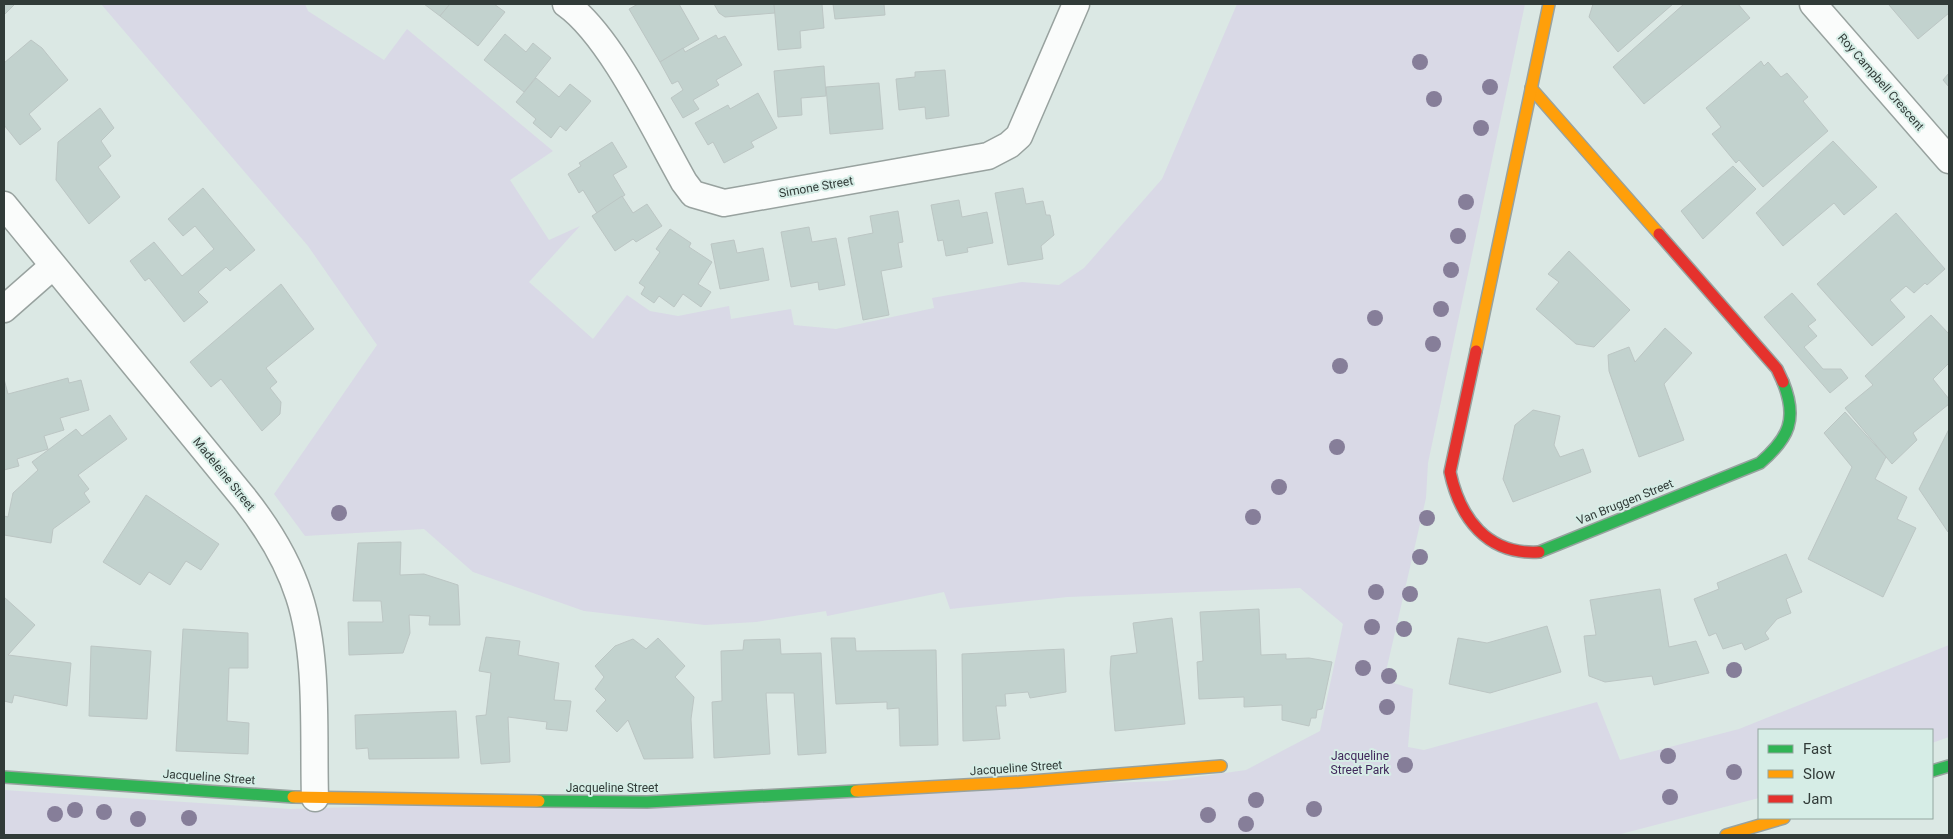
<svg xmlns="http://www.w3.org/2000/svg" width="1953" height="839" font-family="Roboto,sans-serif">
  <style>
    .green { fill: #d9d9e6 }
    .building { fill: #c2d2ce; stroke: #bcc6c4 }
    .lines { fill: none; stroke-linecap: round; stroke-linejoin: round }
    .street-casing { stroke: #98a29f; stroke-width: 29 }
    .fast-casing { stroke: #98a29f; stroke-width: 14 }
    .slow-casing { stroke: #98a29f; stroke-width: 14 }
    .jam-casing { stroke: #98a29f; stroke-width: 14 }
    .street { stroke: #fafcfb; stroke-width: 26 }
    .fast { stroke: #30b455; stroke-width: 11 }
    .slow { stroke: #ff9f0a; stroke-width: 11 }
    .jam { stroke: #e5322d; stroke-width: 11 }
    .tree { fill: #867e99 }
    .labels { text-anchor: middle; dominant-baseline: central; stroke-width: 4; stroke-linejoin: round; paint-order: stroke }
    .street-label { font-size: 12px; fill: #313b38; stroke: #d6ede6 }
    .park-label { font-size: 12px; fill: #40285b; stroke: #d6ede6 }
  </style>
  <rect width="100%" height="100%" fill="#dbe8e4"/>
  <path class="green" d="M101 4H305L308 11 384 60 407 29 553 151 510 180 549 240 580 226 529 282 593 339 627 295 650 311 678 316 729 306 731 319 791 309 794 325 836 329 934 308 932 298 1022 282 1059 285 1084 268 1162 179 1237 4H1525L1428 463 1426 498 1384 680 1413 689 1408 747 1424 750 1597 702 1620 760 1739 729 1949 645V737L1932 743V730H1759V798L1617 835H4V790L290 809 1167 781 1246 770 1320 731 1343 624 1300 588 1068 597 950 609 944 592 827 616 826 611 756 622 705 625 584 611 473 572 424 529 305 536 274 494 377 345 308 246Z"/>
  <g class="building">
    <path d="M4 4H15L4 15Z"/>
    <path d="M424 4H450L440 16Z"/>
    <path d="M450 4H494L505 12 478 46 440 16Z"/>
    <path d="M638 4H679L699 39 660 62 629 9Z"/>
    <path d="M714 4H774L775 13 725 17 719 13Z"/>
    <path d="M774 4H822L824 28 800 31 801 48 778 50Z"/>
    <path d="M833 4H884L885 15 835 19Z"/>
    <path d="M1593 4H1673L1618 52 1589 17Z"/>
    <path d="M1684 4H1738L1750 18 1644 104 1613 67Z"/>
    <path d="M1890 4H1949V13L1918 39 1889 5Z"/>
    <path d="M505 34 526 52 533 43 551 58 524 92 484 60Z"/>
    <path d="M716 35 718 39 725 36 742 65 716 80 719 85 693 100 699 109 683 118 671 98 683 90 678 81 672 84 660 62 683 48 685 52Z"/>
    <path d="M31 40 42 48 68 80 29 114 41 129 20 145 4 125V63Z"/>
    <path d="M1761 61 1764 66 1768 62 1781 77 1787 73 1808 97 1803 101 1828 131 1763 187 1739 160 1736 163 1712 134 1721 127 1706 108Z"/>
    <path d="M824 66 826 96 801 98 802 115 778 117 774 71Z"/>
    <path d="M945 70 949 116 926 119 925 107 899 110 896 79 915 77V72Z"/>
    <path d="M1949 73V87L1943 80Z"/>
    <path d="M536 78 559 97 570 84 591 101 566 131 560 126 551 138 533 123 536 119 516 102Z"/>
    <path d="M879 83 883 129 830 134 826 87Z"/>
    <path d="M758 93 777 128 751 142 754 147 724 163 713 142 708 145 695 123 728 105 730 109Z"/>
    <path d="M100 108 114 128 101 141 111 156 98 167 120 197 89 224 56 180 58 142Z"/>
    <path d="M1833 141 1877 187 1844 215 1834 203 1783 246 1756 213Z"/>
    <path d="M612 142 627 167 613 175 625 195 597 213 583 190 579 193 568 174 581 166 579 163Z"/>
    <path d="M1733 166 1756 189 1703 239 1681 211Z"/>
    <path d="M203 188 255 250 230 271 226 267 198 292 208 302 184 322 149 278 145 281 130 261 154 242 182 276 214 249 195 226 183 236 168 219Z"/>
    <path d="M1023 188 1026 204 1043 201 1046 215H1050L1054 235 1041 246 1043 259 1008 265 995 193Z"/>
    <path d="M622 196 633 213 647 204 662 226 636 242 633 239 615 251 592 216Z"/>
    <path d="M959 200 962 217 987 212 993 243 967 248 968 252 946 256 943 240 938 241 931 205Z"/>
    <path d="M898 211 903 242 898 243 902 267 881 271 889 315 863 320 848 238 873 233 870 216Z"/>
    <path d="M1896 213 1945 269 1927 285 1925 283 1914 293 1906 286 1890 300 1905 317 1872 346 1817 284Z"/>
    <path d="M809 227 812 242 836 238 845 285 819 290 818 282 791 287 781 232Z"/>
    <path d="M670 229 691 243 689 247 712 262 698 284 711 292 701 307 683 294 674 307 659 296 654 303 641 294 645 287 639 283 660 252 656 249Z"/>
    <path d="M734 240 737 253 763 248 769 280 720 289 711 244Z"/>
    <path d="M1569 251 1630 310 1594 347 1576 344 1536 309 1559 282 1548 274Z"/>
    <path d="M281 284 314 329 266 368 277 382 270 388 281 402 280 414 262 431 221 379 211 387 190 362Z"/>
    <path d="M1792 293 1816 320 1808 326 1817 336 1804 347 1823 369H1841L1848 378 1830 393 1764 317Z"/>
    <path d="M1931 315 1949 334V363L1933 379 1949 399V404L1913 433 1917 440 1892 464 1845 408 1873 385 1865 376Z"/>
    <path d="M1665 328 1692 353 1664 384 1684 440 1639 457 1609 371 1608 355 1629 347 1635 362Z"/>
    <path d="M68 378 69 383 81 380 89 410 60 418 64 430 44 436 48 449 17 459 19 466 4 470V379L8 394Z"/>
    <path d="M1533 410 1560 416 1554 445 1560 457 1583 449 1591 472 1513 502 1503 479 1515 425Z"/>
    <path d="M1845 412 1886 457 1875 479 1907 497 1897 519 1916 528 1883 597 1808 559 1852 467 1824 433Z"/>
    <path d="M110 415 127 439 78 475 89 489 84 493 90 502 53 529 51 543 4 535V516L8 517 13 493 38 470 32 462 76 429 82 436Z"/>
    <path d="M1949 429V530L1948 532 1919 489Z"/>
    <path d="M146 495 219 544 201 570 186 561 170 585 149 572 140 585 103 562Z"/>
    <path d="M401 542 400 575 424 574 458 585 460 625H429L430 616 409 615 410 633 403 653 349 655 348 622H383L381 601H353L358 543Z"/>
    <path d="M1786 554 1802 592 1786 599 1791 613 1777 619 1765 633 1769 639 1745 650 1742 643 1723 649 1716 633 1709 636 1694 599 1719 589 1717 583Z"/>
    <path d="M1660 589 1669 647 1696 641 1709 673 1654 685 1652 676 1605 682 1589 676 1584 636 1596 635 1590 600Z"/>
    <path d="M4 597 35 625 8 655 71 663 67 706 14 695 12 703 4 701Z"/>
    <path d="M1259 609 1261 655 1286 654V659L1309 658 1332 662 1322 709 1317 710 1316 718H1311L1309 726 1282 720V705L1244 707V697L1199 699 1197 662 1203 661 1200 612Z"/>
    <path d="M1172 618 1185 724 1115 731 1110 673 1111 656 1137 653 1133 623Z"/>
    <path d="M1547 626 1561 672 1490 693 1449 684 1458 638 1487 643Z"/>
    <path d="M183 629 248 633V668H229L227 721 249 723 248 754 176 751Z"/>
    <path d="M486 637 520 641 518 655 559 663 554 700 571 701 567 731 546 729 547 722 508 717 510 762 481 764 476 716 486 715 491 673 479 671Z"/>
    <path d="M658 638 685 666 675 677 694 697 691 719 693 758 644 759 628 720 617 732 596 711 606 700 595 689 604 677 595 666 615 646 633 639 646 649Z"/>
    <path d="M831 638H855L856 651 936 650 938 745 900 746 899 708 887 709V702L836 704Z"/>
    <path d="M780 639 781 654 821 653 826 753 798 755 794 693H766L770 754 714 758 712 702 722 701 721 651 743 650 744 640Z"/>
    <path d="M91 646 151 651 147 719 89 716Z"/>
    <path d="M1064 649 1066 692 1030 698 1028 692 1005 694 1006 706H996L1000 739 963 741 962 654Z"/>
    <path d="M456 711 459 758 369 759 368 748 356 749 355 715Z"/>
  </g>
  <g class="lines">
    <defs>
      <g id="street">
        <path d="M566 4C611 36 655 131 684 182L693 194 724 203 988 156 1009 145 1019 136 1076 4"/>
        <path d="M1813 4 1949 160"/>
        <path d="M4 205 243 497C267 527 287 559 299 596 319 657 313 735 315 798"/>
        <path d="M4 309 53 266"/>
      </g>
      <g id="fast">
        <path d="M1539 552 1760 463C1789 438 1798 419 1783 382"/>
        <path d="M1932 771 1949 766"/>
        <path d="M4 777 293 797"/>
        <path d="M539 801 647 802 856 791"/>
      </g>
      <g id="slow">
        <path d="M1531 88 1659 234"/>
        <path d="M1476 351 1549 4"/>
        <path d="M856 791 1019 782 1221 766"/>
        <path d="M293 797 539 801"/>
        <path d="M1726 835 1784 818"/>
      </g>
      <g id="jam">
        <path d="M1659 234 1777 369 1783 382"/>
        <path d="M1476 351 1450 472C1460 518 1487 555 1539 552"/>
      </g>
    </defs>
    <use href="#street" class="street-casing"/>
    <use href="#fast" class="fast-casing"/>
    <use href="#slow" class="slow-casing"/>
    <use href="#jam" class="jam-casing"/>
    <use href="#street" class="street"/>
    <use href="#fast" class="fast"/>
    <use href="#slow" class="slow"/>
    <use href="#jam" class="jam"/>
  </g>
  <g class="tree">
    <circle cx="1420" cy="62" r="8"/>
    <circle cx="1490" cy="87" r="8"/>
    <circle cx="1434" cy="99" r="8"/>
    <circle cx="1481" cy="128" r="8"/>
    <circle cx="1466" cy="202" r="8"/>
    <circle cx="1458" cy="236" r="8"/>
    <circle cx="1451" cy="270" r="8"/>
    <circle cx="1441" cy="309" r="8"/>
    <circle cx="1375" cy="318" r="8"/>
    <circle cx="1433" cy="344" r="8"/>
    <circle cx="1340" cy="366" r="8"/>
    <circle cx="1337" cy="447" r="8"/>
    <circle cx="1279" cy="487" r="8"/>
    <circle cx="339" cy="513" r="8"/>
    <circle cx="1253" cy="517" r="8"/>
    <circle cx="1427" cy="518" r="8"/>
    <circle cx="1420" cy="557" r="8"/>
    <circle cx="1376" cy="592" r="8"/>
    <circle cx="1410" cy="594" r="8"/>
    <circle cx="1372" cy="627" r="8"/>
    <circle cx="1404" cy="629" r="8"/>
    <circle cx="1363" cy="668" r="8"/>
    <circle cx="1734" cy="670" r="8"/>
    <circle cx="1389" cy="676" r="8"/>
    <circle cx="1387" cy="707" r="8"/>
    <circle cx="1668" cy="756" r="8"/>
    <circle cx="1405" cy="765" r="8"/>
    <circle cx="1734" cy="772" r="8"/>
    <circle cx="1670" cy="797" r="8"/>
    <circle cx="1256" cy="800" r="8"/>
    <circle cx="1314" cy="809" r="8"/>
    <circle cx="75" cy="810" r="8"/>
    <circle cx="104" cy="812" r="8"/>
    <circle cx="55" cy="814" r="8"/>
    <circle cx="1208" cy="815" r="8"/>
    <circle cx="189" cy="818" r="8"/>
    <circle cx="138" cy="819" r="8"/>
    <circle cx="1246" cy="824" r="8"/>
  </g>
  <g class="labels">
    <g class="street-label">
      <text transform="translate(1881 82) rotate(49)">Roy Campbell Crescent</text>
      <text transform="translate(816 187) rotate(-10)">Simone Street</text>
      <text transform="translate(224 474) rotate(51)">Madeleine Street</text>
      <text transform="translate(1625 502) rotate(-22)">Van Bruggen Street</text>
      <text transform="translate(1016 768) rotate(-4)">Jacqueline Street</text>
      <text transform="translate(209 777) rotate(4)">Jacqueline Street</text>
      <text x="612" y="788">Jacqueline Street</text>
    </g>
    <g class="park-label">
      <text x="1360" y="756">Jacqueline<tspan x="1360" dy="14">Street Park</tspan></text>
    </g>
  </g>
  <rect width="1953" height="839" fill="none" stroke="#313b38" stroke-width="10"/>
  <rect x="1758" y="729" width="175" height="90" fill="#d6ede6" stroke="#94a6a0"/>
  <rect x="1768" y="745" width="25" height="8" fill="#30b455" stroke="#94a6a0"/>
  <text x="1803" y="754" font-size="15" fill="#313b38">Fast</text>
  <rect x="1768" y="770" width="25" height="8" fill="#ff9f0a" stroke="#94a6a0"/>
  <text x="1803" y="779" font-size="15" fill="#313b38">Slow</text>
  <rect x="1768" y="795" width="25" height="8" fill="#e5322d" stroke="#94a6a0"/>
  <text x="1803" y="804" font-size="15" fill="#313b38">Jam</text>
</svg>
